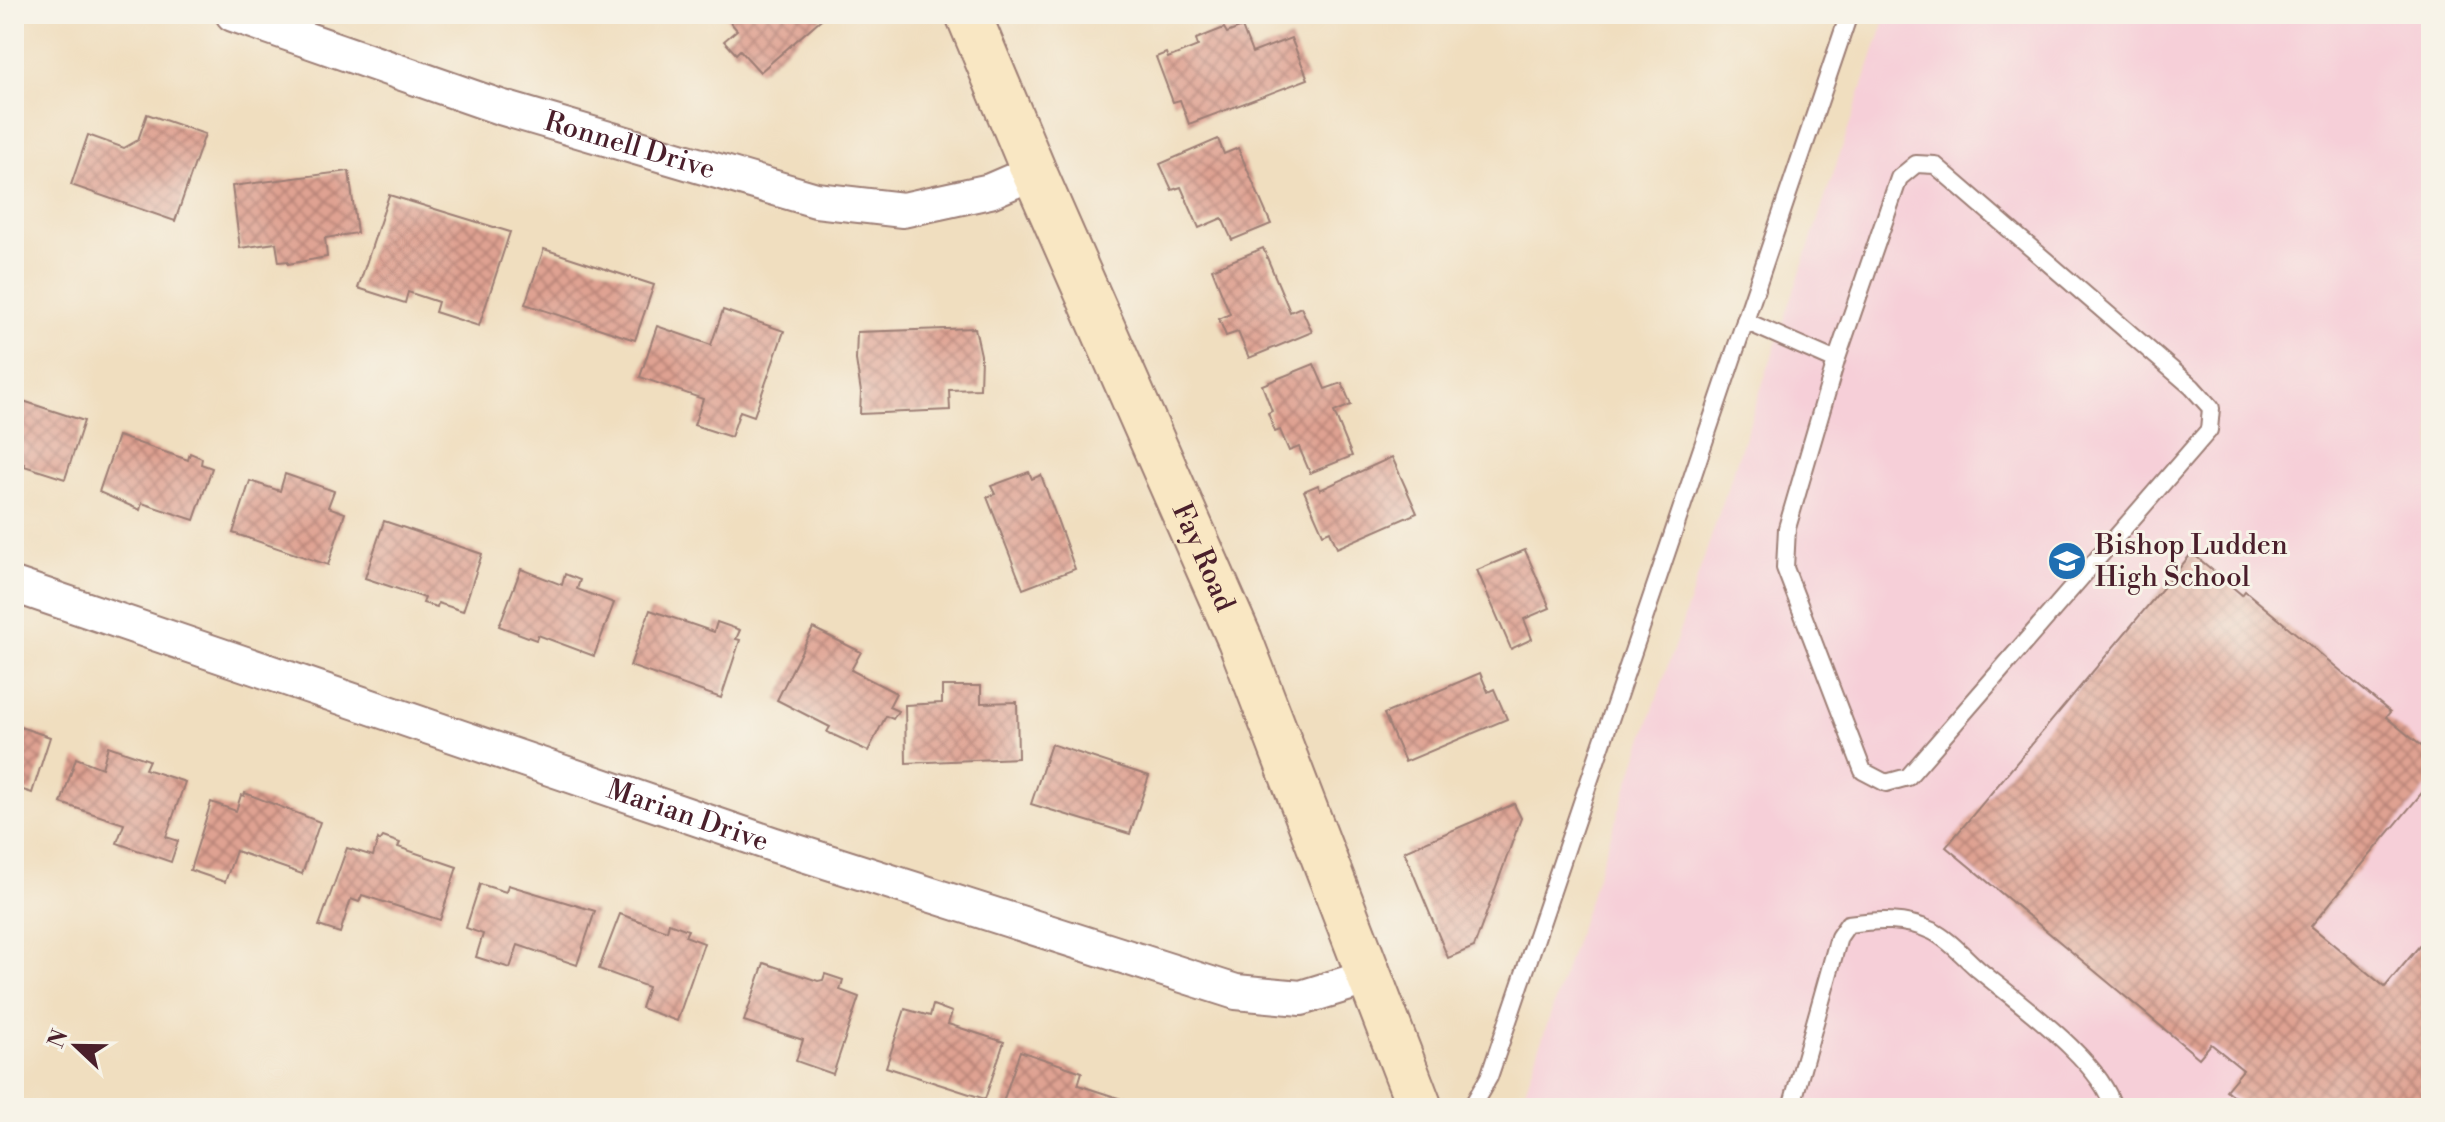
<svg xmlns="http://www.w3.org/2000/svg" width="2445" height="1122" font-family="'Libre Bodoni',serif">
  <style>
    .built { fill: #f6cfd8 }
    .building { fill: url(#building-cross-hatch) }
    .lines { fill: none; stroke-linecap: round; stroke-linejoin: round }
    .lane-casing { stroke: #9d7e75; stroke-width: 20 }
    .street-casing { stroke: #9d7e75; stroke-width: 38 }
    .secondary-casing { stroke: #9d7e75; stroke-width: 48 }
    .lane { stroke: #fff; stroke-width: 16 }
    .street { stroke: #fff; stroke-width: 34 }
    .secondary { stroke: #f9e7c3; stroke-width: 44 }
    .labels { text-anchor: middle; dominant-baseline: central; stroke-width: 6; stroke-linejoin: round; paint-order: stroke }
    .street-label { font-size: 28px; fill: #4a1f2b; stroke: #f7f3e8 }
    .poi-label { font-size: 28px; fill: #4a1f2b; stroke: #f7f3e8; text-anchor: start }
  </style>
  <defs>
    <pattern id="building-cross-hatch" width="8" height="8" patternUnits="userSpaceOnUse" patternTransform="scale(2)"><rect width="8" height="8" fill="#dfa292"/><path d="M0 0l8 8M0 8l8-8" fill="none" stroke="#b78377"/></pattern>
  </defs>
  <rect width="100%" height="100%" fill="#f7f3e8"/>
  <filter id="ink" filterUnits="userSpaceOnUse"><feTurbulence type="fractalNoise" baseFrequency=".0125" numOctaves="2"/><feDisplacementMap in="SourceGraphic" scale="16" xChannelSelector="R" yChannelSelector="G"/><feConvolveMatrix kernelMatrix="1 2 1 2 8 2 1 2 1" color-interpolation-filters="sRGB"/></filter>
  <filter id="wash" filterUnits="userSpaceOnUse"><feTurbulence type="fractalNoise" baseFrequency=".006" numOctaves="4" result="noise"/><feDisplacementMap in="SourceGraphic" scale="32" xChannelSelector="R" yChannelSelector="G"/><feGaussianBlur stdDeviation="1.8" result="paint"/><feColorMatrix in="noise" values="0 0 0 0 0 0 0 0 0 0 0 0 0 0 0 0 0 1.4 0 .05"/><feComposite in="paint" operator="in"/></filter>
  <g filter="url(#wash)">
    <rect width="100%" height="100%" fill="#f0debf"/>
    <path class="built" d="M1887 14H2431V1108H1519Z"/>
    <g id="blocks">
      <g class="building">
        <path d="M723 14H827L760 72 740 50 736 54 724 41 737 30Z"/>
        <path d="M1242 27 1252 53 1291 38 1308 79 1189 124 1180 100 1173 102 1156 57 1166 53 1168 58 1198 46 1196 39 1224 28 1227 33Z"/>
        <path d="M147 114 205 134 175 221 71 185 88 135 124 148 138 140Z"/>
        <path d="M1218 139 1224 154 1238 148 1271 224 1232 240 1222 218 1199 228 1181 187 1172 190 1160 164Z"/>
        <path d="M349 171 357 233 325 238 327 257 288 264V261L279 262 276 243 240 248 232 186Z"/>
        <path d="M389 195 510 232 479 326 435 312 438 302 408 292 405 303 358 288Z"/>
        <path d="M1263 248 1290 312 1301 307 1312 332 1249 358 1238 332 1226 336 1219 319 1230 314 1212 269Z"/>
        <path d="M544 249 654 285 635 340 525 304Z"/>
        <path d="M723 310 784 331 754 416 740 411 731 437 694 425 703 399 640 377 657 326 711 345Z"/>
        <path d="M975 328 981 355 980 389 949 390 950 410 860 414 861 392 856 360 857 332Z"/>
        <path d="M1314 364 1325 389 1342 383 1351 405 1334 412 1352 456 1310 473 1299 447 1289 451 1280 430 1275 432 1268 413 1272 411 1262 385Z"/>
        <path d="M14 398 84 421 65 479 24 466 25 464 14 460Z"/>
        <path d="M118 436 188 460 190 453 202 458 201 464 212 468 194 520 142 503 140 510 99 492Z"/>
        <path d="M1392 457 1417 513 1337 548 1330 531 1323 534 1304 491 1318 485 1320 490Z"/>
        <path d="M1029 472 1032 479 1041 475 1075 569 1023 589 987 497 995 494 991 486Z"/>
        <path d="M285 474 334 491 328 507 345 513 328 565 233 533 250 481 280 491Z"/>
        <path d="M384 521 482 554 463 611 438 603 437 607 423 603 425 598 365 578Z"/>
        <path d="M1525 550 1550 608 1524 619 1532 639 1511 649 1477 570Z"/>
        <path d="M2192 553 2242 595 2245 591 2390 712 2386 717 2431 754V782L2311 926 2385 987 2431 932V1108H2248L2226 1090 2243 1070 2211 1044 2199 1058 1946 847Z"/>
        <path d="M521 569 562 585 565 574 580 580 577 589 614 603 594 656 538 635 536 640 499 626Z"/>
        <path d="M650 610 714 632 717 622 740 630 736 639 740 640 721 698 630 666Z"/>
        <path d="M813 628 861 652 851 670 896 693 889 707 898 711 893 719 886 716 868 751 827 732 830 727 777 700Z"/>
        <path d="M1480 673 1488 692 1494 689 1507 719 1405 762 1384 714Z"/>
        <path d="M942 686H981V703L1017 702 1018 758 906 763 905 705 942 703Z"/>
        <path d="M14 725 50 737 32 793 14 787Z"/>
        <path d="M1051 744 1149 776 1130 834 1031 804Z"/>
        <path d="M108 746 149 760 145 769 185 782 166 837 178 841 171 862 117 843 124 824 61 803 76 758 102 768Z"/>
        <path d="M245 793 320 822 302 874 236 851 225 882 190 870 211 802 236 811 241 795 244 796Z"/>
        <path d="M1514 804 1521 818 1474 947 1448 958 1404 851Z"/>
        <path d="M383 837 400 843 398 847 457 867 440 920 362 895 359 902 351 899 340 933 319 926 347 848 373 856 378 839 380 841Z"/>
        <path d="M480 884 506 892 508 885 595 911 577 965 518 945 510 968 476 957 483 934 466 928Z"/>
        <path d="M620 914 667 931 669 923 688 930 685 936 704 943 677 1021 641 1008 648 987 599 969Z"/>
        <path d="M764 963 818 981 823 980 825 974 843 980 840 990 859 997 833 1074 796 1061 803 1040 744 1021Z"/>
        <path d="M933 1005 952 1012 948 1024 1004 1042 985 1099 886 1067 905 1009 930 1016Z"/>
        <path d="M1020 1051 1082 1072 1078 1085 1137 1104 1136 1108H1001Z"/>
      </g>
    </g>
  </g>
  <g filter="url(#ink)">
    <use href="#blocks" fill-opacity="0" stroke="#9d7e75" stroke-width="2"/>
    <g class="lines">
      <defs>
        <g id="lane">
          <path d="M1745 321 1836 361 1787 528 1785 568 1863 771 1886 783 1908 777 2209 430 2211 408 2192 387 1935 165 1916 164 1899 178 1836 361"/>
          <path d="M1471 1108 1489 1077 1849 14"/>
          <path d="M1791 1108 1839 937 1848 924C1877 920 1905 918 1932 931 1949 939 1965 958 1979 970 2016 1001 2103 1062 2113 1108"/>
        </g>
        <g id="street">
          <path id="s1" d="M233 14 500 107 816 200 903 210 990 191 1034 172"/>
          <path id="s2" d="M14 585 772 844 1236 992 1301 998 1369 977"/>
        </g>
        <g id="secondary">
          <path id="s3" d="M968 14 1034 172 1240 640 1420 1108"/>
        </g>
      </defs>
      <use href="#lane" class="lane-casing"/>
      <use href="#street" class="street-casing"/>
      <use href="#secondary" class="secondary-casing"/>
      <use href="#lane" class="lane"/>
      <use href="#street" class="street"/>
      <use href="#secondary" class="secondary"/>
    </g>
  </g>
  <defs>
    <symbol id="school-disc" viewBox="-11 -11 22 22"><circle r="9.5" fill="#1f6fb2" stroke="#f7f3e8"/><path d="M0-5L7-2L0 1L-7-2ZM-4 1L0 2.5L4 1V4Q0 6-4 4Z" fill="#fff"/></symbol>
  </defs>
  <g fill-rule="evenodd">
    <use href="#school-disc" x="2045" y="539" width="44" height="44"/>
  </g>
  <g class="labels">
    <g class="street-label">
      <text stroke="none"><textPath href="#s1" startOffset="418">Ronnell Drive</textPath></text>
      <text stroke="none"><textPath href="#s3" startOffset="592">Fay Road</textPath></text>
      <text stroke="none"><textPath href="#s2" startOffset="712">Marian Drive</textPath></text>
    </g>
    <g class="poi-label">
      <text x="2095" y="545">Bishop Ludden<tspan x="2095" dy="32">High School</tspan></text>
    </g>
  </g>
  <rect width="2445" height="1122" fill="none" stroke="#f7f3e8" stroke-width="48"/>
  <g transform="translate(76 1046) rotate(292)" stroke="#f7f3e8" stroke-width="6" paint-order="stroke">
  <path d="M0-6L14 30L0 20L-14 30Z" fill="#4a1f2b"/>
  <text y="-12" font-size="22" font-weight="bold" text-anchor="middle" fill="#4a1f2b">N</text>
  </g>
</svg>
